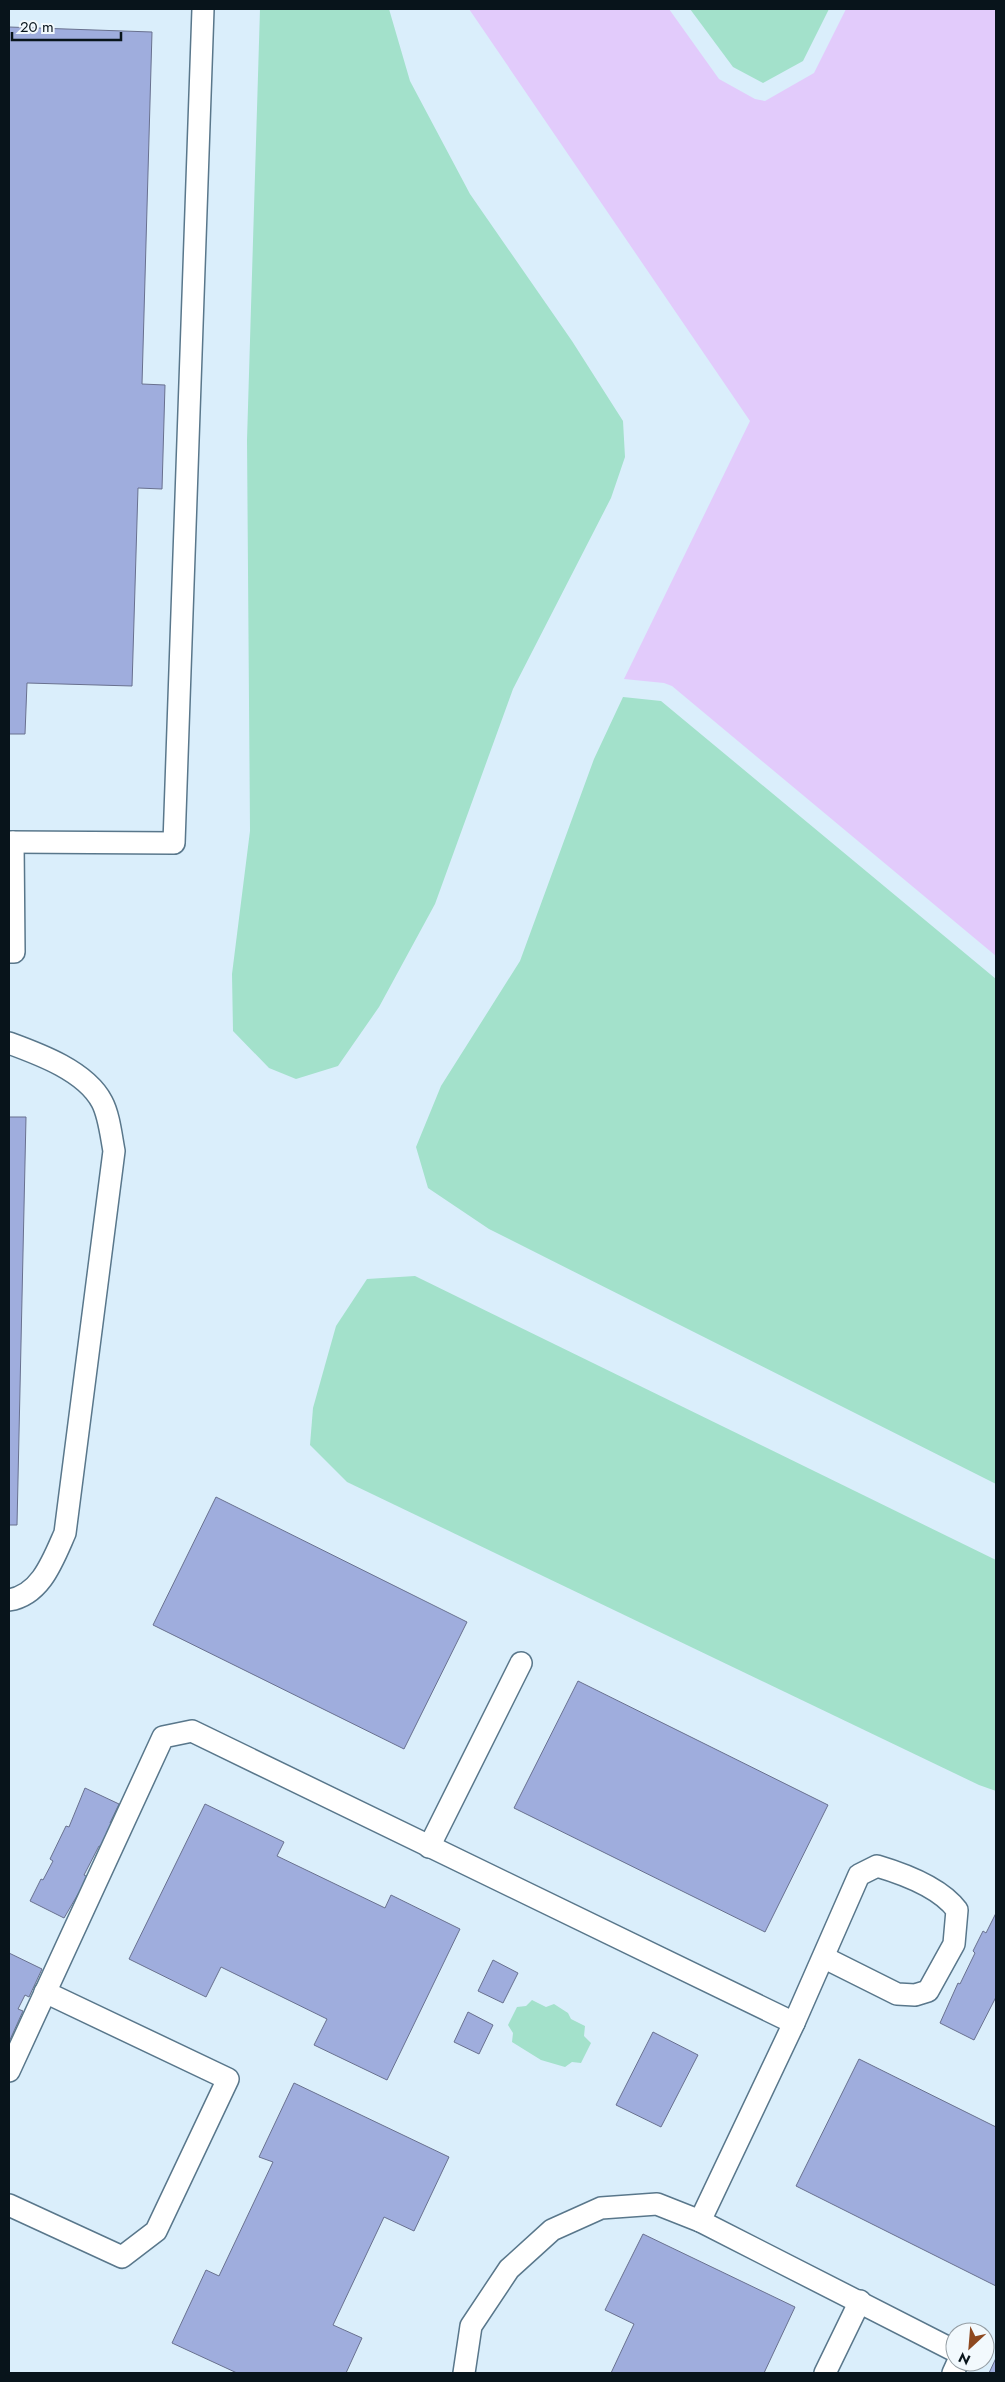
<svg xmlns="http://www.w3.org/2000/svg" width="1005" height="2382" font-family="Jost,sans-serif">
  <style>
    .green { fill: #e2cbfb }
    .water { fill: #a3e1cb }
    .building { fill: #9faddd; stroke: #69718f }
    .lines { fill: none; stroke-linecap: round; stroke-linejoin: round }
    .service-casing { stroke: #59778b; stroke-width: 24 }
    .service { stroke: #fff; stroke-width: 21 }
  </style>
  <rect width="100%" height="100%" fill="#daeefb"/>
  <path class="green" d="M469 9H669L719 79 755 99 765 101 814 73 846 9H996V956L672 686 664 683 624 679 750 421Z"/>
  <g class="water">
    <path d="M260 9H389L410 81 470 194 572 341 623 421 625 457 611 498 513 689 435 904 379 1007 338 1066 296 1079 269 1068 233 1031 232 974 250 831 247 440Z"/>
    <path d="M690 9H829L803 61 763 83 733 67Z"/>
    <path d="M623 697 661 701 996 979V1484L489 1229 428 1188 416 1147 441 1086 520 961 594 759Z"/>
    <path d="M415 1276 996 1560V1791L979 1785 347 1482 310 1445 313 1408 336 1326 367 1279Z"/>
    <path d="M532 2000 546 2007 554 2004 568 2013 571 2019 585 2026 584 2036 591 2043 581 2063 572 2062 565 2067 541 2060 512 2042 513 2033 508 2025 517 2007 526 2006Z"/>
  </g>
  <g class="building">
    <path d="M9 27 152 32 142 384 165 385 162 489 138 488 132 686 27 683 25 734H9Z"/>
    <path d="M9 1117H26L17 1525H9Z"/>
    <path d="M216 1497 467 1622 404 1749 153 1625Z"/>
    <path d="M578 1681 828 1805 765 1932 514 1808Z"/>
    <path d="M85 1788 119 1804 110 1823 113 1825 102 1847 99 1846 84 1875 88 1877 64 1918 30 1901 41 1879 43 1880 53 1861 50 1859 66 1826 69 1827Z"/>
    <path d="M205 1804 284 1842 277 1856 385 1908 391 1895 460 1929 387 2080 314 2045 327 2019 221 1967 206 1997 129 1959Z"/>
    <path d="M996 1913V1997L974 2040 940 2023 958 1983 960 1984 975 1953 973 1951 983 1931 986 1933Z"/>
    <path d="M9 1953 42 1969 29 1997 25 1995 18 2009 23 2011 9 2042Z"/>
    <path d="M493 1960 518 1973 503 2003 478 1991Z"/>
    <path d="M468 2012 493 2025 479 2054 454 2042Z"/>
    <path d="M653 2032 698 2055 661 2127 616 2105Z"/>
    <path d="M859 2059 996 2127V2286L796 2186Z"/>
    <path d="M294 2083 449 2157 414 2231 384 2217 333 2325 362 2338 346 2373H237L172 2343 206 2270 219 2276 273 2162 259 2157Z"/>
    <path d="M643 2234 795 2307 764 2373H611L634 2324 605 2310Z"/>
    <path d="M996 2358V2373H989Z"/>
  </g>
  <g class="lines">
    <defs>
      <g id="service">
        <path d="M9 842 174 843 203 9"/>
        <path d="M9 952H14L13 842"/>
        <path d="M9 1043C39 1054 86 1071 102 1102 109 1115 111 1135 114 1151L65 1533C53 1560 41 1595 9 1600"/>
        <path d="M429 1847 521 1663"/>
        <path d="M794 2023 859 1875 877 1866C904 1874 940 1887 957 1910L954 1944 928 1991 915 1995 897 1994 823 1957"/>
        <path d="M9 2071 163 1737 192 1731 794 2023 700 2221"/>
        <path d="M9 2205 122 2257 156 2231 228 2079 45 1992"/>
        <path d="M464 2373 471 2326 509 2269 552 2230 601 2208 657 2204 700 2221 955 2351"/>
        <path d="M825 2373 860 2301"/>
        <path d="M953 2373 958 2362"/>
      </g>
    </defs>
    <use href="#service" class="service-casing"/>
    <use href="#service" class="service"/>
  </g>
  <rect width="1005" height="2382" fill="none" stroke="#08141b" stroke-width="20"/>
  <g transform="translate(970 2347) rotate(206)"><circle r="24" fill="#f2f9fd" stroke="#949da3"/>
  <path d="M0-4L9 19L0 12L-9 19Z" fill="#8d481f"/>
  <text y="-8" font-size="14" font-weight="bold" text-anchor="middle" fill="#08141b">N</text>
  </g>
  <path d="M12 32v8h109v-8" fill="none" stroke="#08141b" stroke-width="2.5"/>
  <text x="20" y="32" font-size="15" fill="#08141b" stroke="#f2f9fd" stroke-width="4" paint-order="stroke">20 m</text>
</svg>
